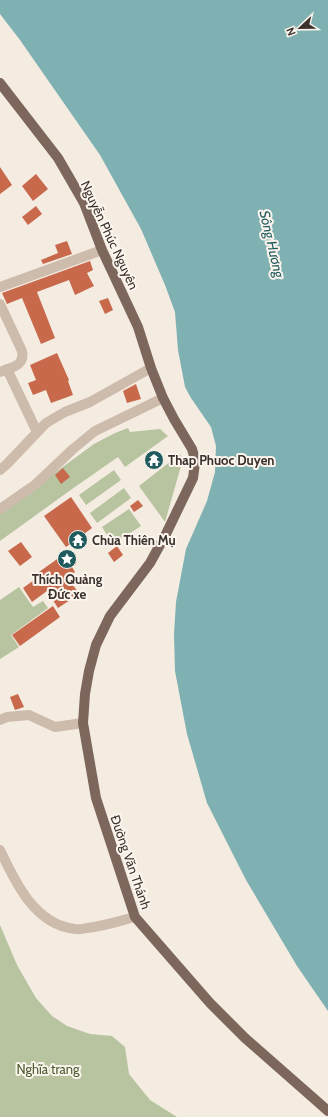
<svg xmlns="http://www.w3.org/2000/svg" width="328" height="1117" font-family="Cabin,sans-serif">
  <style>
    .green { fill: #b8c4a0 }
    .water { fill: #7fb0b2 }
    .building { fill: #c8694b }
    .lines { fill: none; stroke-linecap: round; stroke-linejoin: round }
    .minor { stroke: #cdbbac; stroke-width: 10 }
    .major { stroke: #7d675c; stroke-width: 10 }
    .labels { text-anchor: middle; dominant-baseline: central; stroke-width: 4; stroke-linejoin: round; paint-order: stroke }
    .street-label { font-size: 13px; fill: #3b302b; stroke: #fbf5ee }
    .poi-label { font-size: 13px; font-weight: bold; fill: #3b302b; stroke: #fbf5ee; text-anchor: start }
    .park-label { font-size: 13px; fill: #4a5a2e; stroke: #fbf5ee }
    .water-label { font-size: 14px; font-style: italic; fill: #1f5a5e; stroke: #fbf5ee }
  </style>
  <rect width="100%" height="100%" fill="#f4ebe1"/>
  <g class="green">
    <path d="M128 428 130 432 160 429 168 436 125 467 118 457 72 489 0 541V513L94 444 115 433Z"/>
    <path d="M180 454 183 459 165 522 139 486Z"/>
    <path d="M114 470 121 480 86 505 79 495Z"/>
    <path d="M124 488 131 498 97 523 90 513Z"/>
    <path d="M129 509 141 526 113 544 102 527Z"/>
    <path d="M19 587 33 607 43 601 48 608 11 635 19 647 0 659V600Z"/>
    <path d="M0 925 17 965 36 998 52 1016 67 1026 90 1034 112 1036 125 1047 129 1074 150 1100 177 1117H0Z"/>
  </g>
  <path class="water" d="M0 0H328V1011L297 966 246 880 207 803 187 734 175 671 174 634 176 602 186 549 207 501 215 472 216 446 211 427 191 398 185 387 178 350 175 312 165 285 141 229 100 155 20 40 0 14Z"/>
  <g class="building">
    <path d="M0 167 12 185 0 194Z"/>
    <path d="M36 174 48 189 33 201 22 186Z"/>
    <path d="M36 206 42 214 28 225 22 217Z"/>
    <path d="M67 241 72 254 43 264 41 260 58 253 55 245Z"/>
    <path d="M90 261 93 270 87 273 94 286 75 295 69 280 37 292 55 338 41 344 22 298 7 304 2 293Z"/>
    <path d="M108 298 113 310 105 314 99 301Z"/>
    <path d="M57 353 69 380 68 381 73 395 51 403 46 390 33 395 28 383 36 380 30 365Z"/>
    <path d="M136 384 141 399 127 403 123 391Z"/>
    <circle cx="154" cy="460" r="7"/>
    <path d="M63 468 70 477 61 484 55 475Z"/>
    <path d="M71 497 92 528 66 547 44 516Z"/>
    <path d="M138 500 143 506 134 512 130 506Z"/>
    <path d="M21 542 32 557 20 566 8 551Z"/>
    <path d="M117 546 123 555 114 562 108 553Z"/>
    <path d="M67 552 76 564 72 567 75 572 68 577 79 594 58 608 47 591 32 602 23 588 41 575 39 572Z"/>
    <path d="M53 606 60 617 20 646 12 635Z"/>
    <path d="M18 694 24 707 15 710 10 697Z"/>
  </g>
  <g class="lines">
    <g class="minor">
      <path d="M0 287 102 250"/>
      <path d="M0 304 22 351C25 366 12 367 0 372"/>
      <path d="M7 369 37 432"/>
      <path d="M0 470 7 464 46 423 65 412 90 402 151 368"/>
      <path d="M0 509 36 484 73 449 95 431 163 398"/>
      <path d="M0 720 7 717 29 715 55 727 83 723"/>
      <path d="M0 850C15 882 35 925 75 929 79 930 83 929 87 928 104 926 119 921 135 917"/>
    </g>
    <path class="major" d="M0 83 58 158 84 203 102 250 138 327 151 368 163 398 174 419 192 449 194 456 195 463 193 478 166 534 150 563 110 616 96 645 89 671 85 694 83 723 96 798 135 917 210 1003 245 1038 328 1111"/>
  </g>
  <defs>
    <symbol id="temple-disc" viewBox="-11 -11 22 22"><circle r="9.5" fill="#1f5a5e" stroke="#fbf5ee"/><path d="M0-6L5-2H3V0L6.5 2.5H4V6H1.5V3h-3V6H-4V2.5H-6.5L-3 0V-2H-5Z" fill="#fff"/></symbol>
    <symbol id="sight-disc" viewBox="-11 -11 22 22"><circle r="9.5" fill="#1f5a5e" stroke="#fbf5ee"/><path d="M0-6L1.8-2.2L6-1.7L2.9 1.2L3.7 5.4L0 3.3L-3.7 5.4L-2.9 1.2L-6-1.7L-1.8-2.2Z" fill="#fff"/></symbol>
  </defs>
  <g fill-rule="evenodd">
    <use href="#temple-disc" x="143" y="449" width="22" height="22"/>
    <use href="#temple-disc" x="67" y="529" width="22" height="22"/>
    <use href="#sight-disc" x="56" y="548" width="22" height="22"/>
  </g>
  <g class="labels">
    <g class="street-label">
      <text transform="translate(110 235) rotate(65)">Nguyễn Phúc Nguyên</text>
      <text transform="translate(131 862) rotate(71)">Đường Văn Thánh</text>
    </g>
    <g class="poi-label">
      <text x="168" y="460">Thap Phuoc Duyen</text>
      <text x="92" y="540">Chùa Thiên Mụ</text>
      <text x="67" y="579" text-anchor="middle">Thích Quảng<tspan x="67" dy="15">Đức xe</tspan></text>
    </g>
    <g class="park-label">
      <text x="48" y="1069">Nghĩa trang</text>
    </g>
    <g class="water-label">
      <text transform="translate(272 244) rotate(77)">Sông Hương</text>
    </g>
  </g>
  <g transform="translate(300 28) rotate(248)" stroke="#fbf5ee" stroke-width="3" paint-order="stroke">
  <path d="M0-3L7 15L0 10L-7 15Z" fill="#3b302b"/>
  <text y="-6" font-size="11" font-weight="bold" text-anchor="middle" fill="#3b302b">N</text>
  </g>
</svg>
